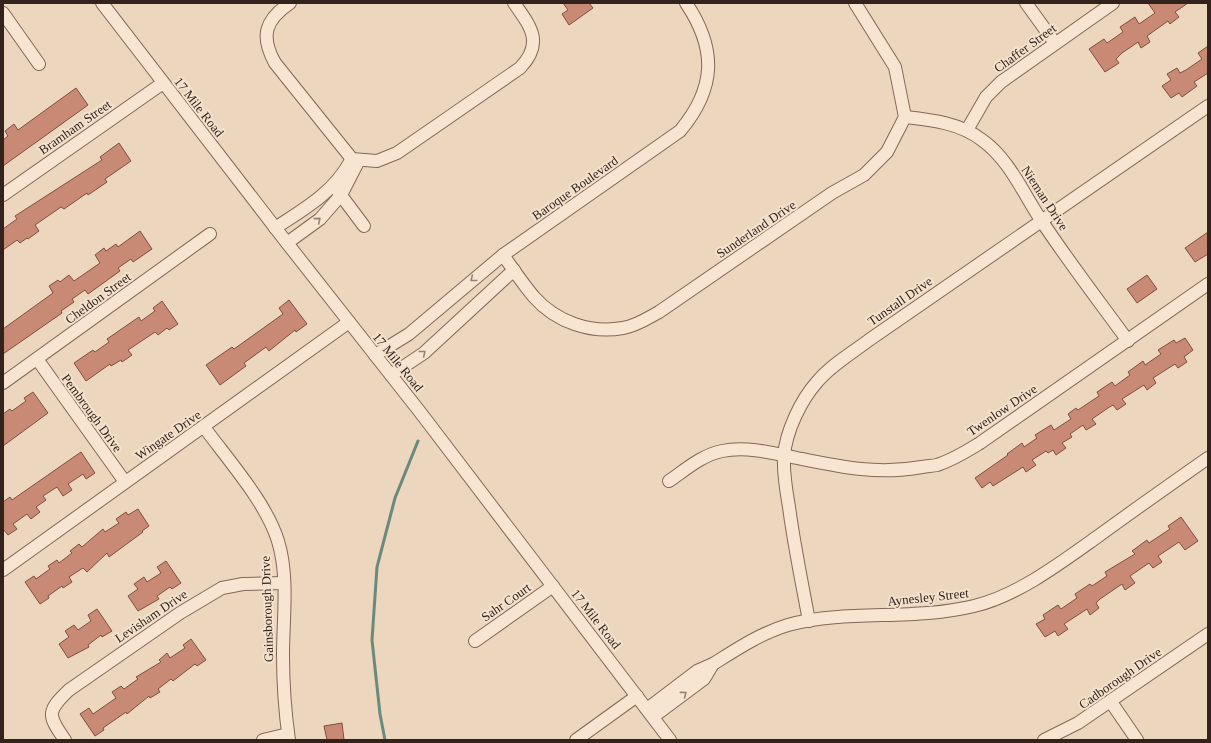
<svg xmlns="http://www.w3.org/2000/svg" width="1211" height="743" font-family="'Times New Roman',serif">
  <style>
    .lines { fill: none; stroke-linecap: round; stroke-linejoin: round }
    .stream { stroke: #698a7d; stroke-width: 3 }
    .building { fill: #c98a75; stroke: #814e3e }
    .minor-casing { stroke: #836758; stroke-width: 14 }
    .minor { stroke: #f7e5d1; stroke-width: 12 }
    .oneway { stroke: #958476 }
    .labels { text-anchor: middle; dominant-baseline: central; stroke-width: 4; stroke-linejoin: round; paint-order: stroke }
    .street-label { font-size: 13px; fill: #33231c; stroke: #f4e2cd }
  </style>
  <rect width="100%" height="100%" fill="#ecd6be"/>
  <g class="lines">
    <path class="stream" d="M385 740 380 714 372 640 377 567 395 498 418 441"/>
  </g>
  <g class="building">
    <path d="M563 3H589L593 8 569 25 562 14 568 10Z"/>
    <path d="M1148 3H1188L1175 12 1179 17 1170 24 1168 21 1147 36 1150 42 1141 48 1138 42 1122 53 1116 59 1119 63 1105 72 1089 49 1104 39 1107 43 1123 32 1120 27 1135 17 1139 24 1155 13Z"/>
    <path d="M1208 46V73L1194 82 1197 86 1182 97 1179 93 1171 98 1162 86 1171 80 1167 74 1177 68 1180 73 1186 70 1202 59 1198 53Z"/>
    <path d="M76 88 88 105 3 166V140L8 136 5 131 14 124 18 130Z"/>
    <path d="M119 143 131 161 105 179 107 182 88 195 87 193 64 209 61 207 35 225 39 231 28 239 27 238 20 243 17 240 3 250V229L17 219 15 216 102 160 100 157Z"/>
    <path d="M140 231 152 249 133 262 131 259 118 268 120 271 88 294 85 290 72 299 74 302 61 311 62 313 3 354V329L53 293 49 286 58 280 60 282 69 275 74 281 100 263 95 255 104 248 106 251 116 244 118 247Z"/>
    <path d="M1208 232V254L1195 262 1185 248Z"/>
    <path d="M1147 275 1157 289 1137 303 1127 289Z"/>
    <path d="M289 300 307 324 296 332 295 330 269 351 266 347 244 363 246 366 220 385 206 365 232 347 234 349 283 314 279 308Z"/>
    <path d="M162 301 178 324 169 330 167 328 158 335 155 332 128 350 132 355 122 362 121 360 111 366 110 364 86 381 74 363 93 350 95 352 109 342 107 339 139 317 141 321 155 311 153 308Z"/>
    <path d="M1185 338 1193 350 1184 357 1187 362 1178 368 1175 364 1153 378 1156 383 1147 390 1144 385 1122 399 1126 404 1117 410 1113 405 1108 408 1092 419 1096 424 1086 430 1083 425 1070 434 1072 437 1062 443 1066 448 1056 455 1053 450 1048 453 1046 451 1032 460 1036 465 1026 472 1023 467 993 486 990 482 982 488 975 478 1008 455 1007 454 1022 443 1024 447 1037 438 1035 435 1051 425 1054 430 1071 419 1068 414 1076 408 1078 410 1099 396 1097 392 1112 382 1115 386 1130 375 1128 372 1143 361 1145 365 1161 354 1158 350 1174 340 1176 343Z"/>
    <path d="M33 392 48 413 3 446V414L10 409 12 411 26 401 24 398Z"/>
    <path d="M81 452 95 473 86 479 83 474 68 484 72 490 63 496 57 487 43 496 46 500 36 507 40 512 31 519 27 514 13 524 17 529 8 535 3 529V502L10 497 12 500Z"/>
    <path d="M138 509 149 526 142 531 143 532 109 557 107 553 87 572 83 568 69 577 72 582 63 588 62 586 48 596 49 598 40 604 25 582 34 576 36 579 50 569 48 566 57 560 59 563 72 553 70 551 79 544 82 547 103 529 105 532 119 523 116 519 126 512 128 515Z"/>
    <path d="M1181 517 1198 541 1185 550 1179 542 1158 556 1162 562 1153 568 1149 563 1130 576 1135 583 1125 590 1122 584 1100 599 1096 603 1099 608 1090 615 1087 609 1064 624 1068 629 1058 636 1055 631 1045 637 1036 624 1045 619 1043 615 1058 605 1061 609 1077 598 1075 594 1090 584 1092 586 1107 576 1105 572 1135 554 1132 551 1147 540 1149 543 1170 529 1168 526Z"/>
    <path d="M166 561 181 583 172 589 170 587 157 596 159 599 138 611 128 596 138 589 134 584 144 577 147 582 161 573 157 567Z"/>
    <path d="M97 609 112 631 102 637 101 635 88 645 89 647 68 658 59 644 69 637 65 631 74 625 78 630 91 621 88 615Z"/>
    <path d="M191 639 206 660 197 666 195 664 173 681 171 679 158 689 160 692 150 698 149 696 127 714 126 712 113 721 103 728 104 730 95 736 80 714 89 708 93 714 106 705 116 698 112 692 121 686 124 689 138 679 136 677 161 662 159 660 167 653 170 658 185 648 183 645Z"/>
    <path d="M342 723 344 740H327L324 726Z"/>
  </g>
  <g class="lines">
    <defs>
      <g id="minor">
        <path d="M102 3 287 243 420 412 670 740"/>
        <path d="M290 3C265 20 260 36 275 63L352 159"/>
        <path d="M1026 3 1055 43"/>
        <path d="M3 13 39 64"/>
        <path d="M905 117C932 120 960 123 982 140 1009 159 1023 193 1041 220 1068 261 1099 301 1128 341"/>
        <path d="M967 130 986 97 1001 82 1113 3"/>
        <path d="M352 159 377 161 397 153 520 68C544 43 531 27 514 3"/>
        <path d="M337 190 364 226"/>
        <path d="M3 195 163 83"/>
        <path d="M275 228C304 209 333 193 350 162"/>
        <path d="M287 243 320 219 341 195 359 160"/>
        <path d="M503 255C513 269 523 284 534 297 556 322 591 334 623 328 636 326 648 318 659 312L832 193 864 175 887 152 905 117 895 67 855 3"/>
        <path d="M375 355 409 334 503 255 680 131C716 88 717 49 686 3"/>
        <path d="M37 359 125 482"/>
        <path d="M391 375 424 353 514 270"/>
        <path d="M3 383 210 234"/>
        <path d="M204 427C228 460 266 502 278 541 289 576 283 619 283 655 283 684 285 712 289 740"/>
        <path d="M669 481C685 470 702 455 722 451 746 446 773 453 797 458 841 467 877 475 922 467 927 466 932 466 937 465 953 460 967 451 980 443L1208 284"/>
        <path d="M3 570 349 322"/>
        <path d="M809 621C802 583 794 545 789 507 786 490 783 473 784 456 786 431 801 400 817 382 831 365 852 353 869 340L1208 106"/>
        <path d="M475 641 553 586"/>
        <path d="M713 664C737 649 761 633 788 625 847 609 913 621 974 606 1017 596 1062 562 1097 537 1134 510 1171 484 1208 458"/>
        <path d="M1111 702 1137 740"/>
        <path d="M647 709 697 671 713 664 704 679 653 717"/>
        <path d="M65 740C47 715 47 711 69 690L180 613 222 588 243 584 283 583"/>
        <path d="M263 740 288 734"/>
        <path d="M576 740 637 696"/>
        <path d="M1044 740 1078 723 1208 634"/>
      </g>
    </defs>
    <use href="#minor" class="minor-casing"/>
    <use href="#minor" class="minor"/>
  </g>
  <defs><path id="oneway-chevron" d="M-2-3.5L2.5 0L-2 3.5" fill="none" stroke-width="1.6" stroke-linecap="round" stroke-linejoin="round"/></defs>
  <g class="oneway">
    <use href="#oneway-chevron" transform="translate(318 220) rotate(-40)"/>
    <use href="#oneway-chevron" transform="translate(473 279) rotate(141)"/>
    <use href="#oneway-chevron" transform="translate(423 353) rotate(-39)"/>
    <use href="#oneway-chevron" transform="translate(684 694) rotate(-37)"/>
  </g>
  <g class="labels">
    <g class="street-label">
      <text transform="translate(1025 48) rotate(-36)">Chaffer Street</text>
      <text transform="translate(199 107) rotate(52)">17 Mile Road</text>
      <text transform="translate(75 127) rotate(-35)">Bramham Street</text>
      <text transform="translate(575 188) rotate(-35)">Baroque Boulevard</text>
      <text transform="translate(1045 198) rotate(57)">Nieman Drive</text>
      <text transform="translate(756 229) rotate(-34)">Sunderland Drive</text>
      <text transform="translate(98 298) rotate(-36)">Cheldon Street</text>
      <text transform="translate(900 301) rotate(-35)">Tunstall Drive</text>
      <text transform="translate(398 362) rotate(51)">17 Mile Road</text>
      <text transform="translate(1002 410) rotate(-34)">Twenlow Drive</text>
      <text transform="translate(92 413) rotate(54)">Pembrough Drive</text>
      <text transform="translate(168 435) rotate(-35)">Wingate Drive</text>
      <text transform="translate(928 597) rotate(-6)">Aynesley Street</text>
      <text transform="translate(506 602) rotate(-35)">Sahr Court</text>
      <text transform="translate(267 609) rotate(-92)">Gainsborough Drive</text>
      <text transform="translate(151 616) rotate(-34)">Levisham Drive</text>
      <text transform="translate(596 619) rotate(52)">17 Mile Road</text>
      <text transform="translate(1120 678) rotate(-35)">Cadborough Drive</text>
    </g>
  </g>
  <rect width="1211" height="743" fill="none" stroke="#33231c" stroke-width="8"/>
</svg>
